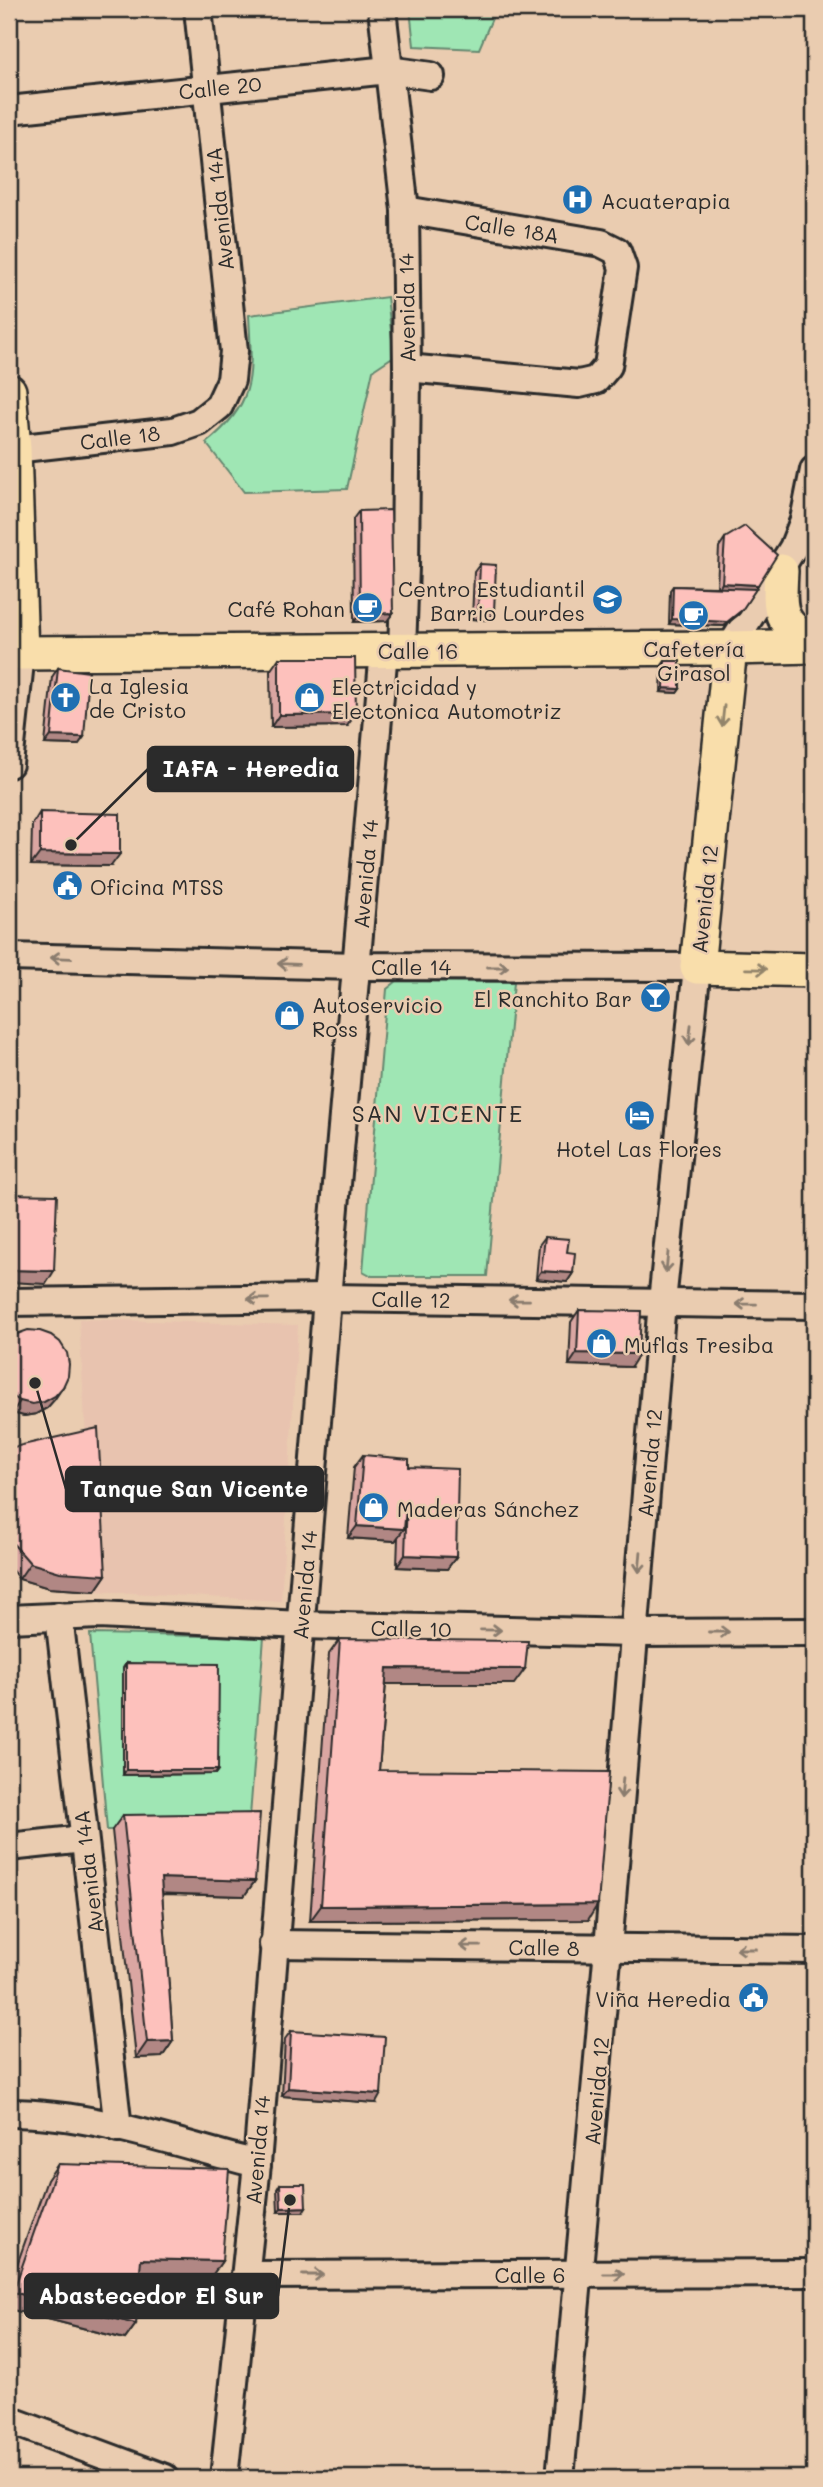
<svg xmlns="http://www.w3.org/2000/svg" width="823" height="2487" font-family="Mali,sans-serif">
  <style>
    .built { fill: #e8c3af }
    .green { fill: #9fe6b4; stroke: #658870; stroke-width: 2 }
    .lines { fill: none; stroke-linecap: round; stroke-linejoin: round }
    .minor-casing { stroke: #2b2b2b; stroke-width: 32 }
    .major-casing { stroke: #2b2b2b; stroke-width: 38 }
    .minor { stroke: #eaccb0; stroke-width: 26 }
    .major { stroke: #f9deab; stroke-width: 33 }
    .wall { fill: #daa6a2; stroke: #2b2b2b; stroke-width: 2 }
    .shaded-wall { fill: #b18784; stroke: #2b2b2b; stroke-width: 2 }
    .building { fill: #fdc1bc; stroke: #2b2b2b; stroke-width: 2 }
    .oneway { stroke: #92846b }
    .oneway2 { stroke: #8a7c6e }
    .labels { text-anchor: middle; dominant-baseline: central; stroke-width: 5; stroke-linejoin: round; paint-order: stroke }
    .street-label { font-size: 21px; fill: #2b2b2b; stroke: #eaccb0 }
    .poi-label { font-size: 21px; fill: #2b2b2b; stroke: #eaccb0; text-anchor: start }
    .neighbourhood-label { font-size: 23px; letter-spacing: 2px; fill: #2b2b2b; stroke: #eaccb0 }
    .leader { fill: none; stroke: #2b2b2b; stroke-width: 2.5 }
    .callout-dot { fill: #2b2b2b; stroke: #eaccb0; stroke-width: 2.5 }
    .callout { fill: #2b2b2b; stroke: #2b2b2b; stroke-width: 2.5 }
    .callout-label { font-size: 23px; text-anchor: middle; font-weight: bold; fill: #fff }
  </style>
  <rect width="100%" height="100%" fill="#eaccb0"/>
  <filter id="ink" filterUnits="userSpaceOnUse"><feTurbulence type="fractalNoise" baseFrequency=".0143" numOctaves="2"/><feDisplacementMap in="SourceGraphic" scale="14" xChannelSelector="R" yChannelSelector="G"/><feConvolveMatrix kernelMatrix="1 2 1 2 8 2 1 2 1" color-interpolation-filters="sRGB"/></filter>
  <g filter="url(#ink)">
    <path class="built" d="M79 1319 298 1325 281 1601 95 1591Z"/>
    <g class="green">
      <path d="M410 9H496L479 49 414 46Z"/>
      <path d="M387 297 394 356 373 370 347 489 244 492 206 443C257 402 252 376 249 315Z"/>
      <path d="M397 981 514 982 487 1276H372L363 1271 387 989Z"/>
      <path d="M90 1634 264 1637 249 1829 107 1830Z"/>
    </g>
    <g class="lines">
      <defs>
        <g id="minor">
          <path d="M382 9 405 210 407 368 405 567 402 650"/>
          <path d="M9 110 388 70 431 76"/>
          <path d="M405 210 601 243 617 251 623 268 608 366 596 380 579 384 407 368"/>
          <path d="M14 449 173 431 199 422 219 406 231 380 234 351 198 9"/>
          <path d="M730 648 793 548 804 520 814 470"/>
          <path d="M9 764 21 653"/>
          <path d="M9 957 357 966 697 967 662 1302 608 1948 560 2478"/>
          <path d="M9 1302 327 1298 814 1305"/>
          <path d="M59 1616 118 2128"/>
          <path d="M9 1619 99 1615 301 1625 634 1633 814 1632"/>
          <path d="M9 1847 84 1839"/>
          <path d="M273 1944 814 1950"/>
          <path d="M9 2113C93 2113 176 2143 257 2164"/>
          <path d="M245 2275 814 2273"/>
          <path d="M9 2420 165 2478"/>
          <path d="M224 2478 257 2164 327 1298 384 650"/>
        </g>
        <g id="major">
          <path d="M9 391 14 449 21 653 730 648 814 646"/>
          <path d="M781 571C779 609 777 624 814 643"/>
          <path d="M730 648 697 967 814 970"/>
        </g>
      </defs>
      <use href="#minor" class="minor-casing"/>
      <use href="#major" class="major-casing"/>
      <use href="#minor" class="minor"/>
      <use href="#major" class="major"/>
    </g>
    <g class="wall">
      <path d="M359 511 393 613 387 621 354 622 353 519Z"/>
      <path d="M725 538 758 585 739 614 724 626 669 624 670 590 673 586 717 587 719 547Z"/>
      <path d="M480 564 488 620 472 619 474 572Z"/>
      <path d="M279 658 347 726 271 727 270 671Z"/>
      <path d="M665 661 680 689 677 693 661 692 662 665Z"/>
      <path d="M58 668 84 737 78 745 45 744 52 677Z"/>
      <path d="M40 812 111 866 31 865 32 825Z"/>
      <path d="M651 985 666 1003 663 1007H647L648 989Z"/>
      <path d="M545 1237 567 1252 573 1273 567 1282 536 1279 539 1245Z"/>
      <path d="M579 1310 631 1367 569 1365 571 1322Z"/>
      <path d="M9 1339 55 1399 47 1408 36 1414 24 1416 12 1413 9 1412Z"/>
      <path d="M9 1448 106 1575 95 1591 49 1588 19 1579 9 1567Z"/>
      <path d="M363 1455 409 1467 456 1557 447 1569 397 1567 398 1537 395 1541 348 1538 354 1467Z"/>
      <path d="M340 1639 514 1684H386L379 1770 588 1920 310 1921 329 1654Z"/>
      <path d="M126 1663 218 1770 215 1774 123 1775V1668Z"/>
      <path d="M123 1815 255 1881 244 1896 162 1894 173 2041 162 2057 136 2058 112 1830Z"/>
      <path d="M291 2031 376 2103 282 2096 285 2039Z"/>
      <path d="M58 2164 222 2261 211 2277 140 2275 136 2324 125 2339 9 2309V2287L47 2180Z"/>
      <path d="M280 2184 303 2212H278L277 2189Z"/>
    </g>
    <g class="shaded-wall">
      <path d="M722 583 758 585 753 593 717 592Z"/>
      <path d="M742 610 739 614 724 626 669 624 672 619Z"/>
      <path d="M478 611 494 612 488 620 472 619Z"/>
      <path d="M393 613 387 621 354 622 360 614Z"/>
      <path d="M664 688 680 689 677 693 661 692Z"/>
      <path d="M356 714 347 726 271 727 279 715Z"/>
      <path d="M51 736 84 737 78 745 45 744Z"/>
      <path d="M40 853 120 854 111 866 31 865Z"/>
      <path d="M650 1003H666L663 1007H647Z"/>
      <path d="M9 1270 54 1271 46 1284 9 1282Z"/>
      <path d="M541 1271 573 1273 567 1282 536 1279Z"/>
      <path d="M577 1353 639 1354 631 1367 569 1365Z"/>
      <path d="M63 1387 55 1399 47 1408 36 1414 24 1416 12 1413 20 1401Z"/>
      <path d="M357 1526 404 1529 395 1541 348 1538Z"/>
      <path d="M405 1555 456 1557 447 1569 397 1567Z"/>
      <path d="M30 1563 106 1575 95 1591 49 1588 19 1579Z"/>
      <path d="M387 1668 525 1669 514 1684H376Z"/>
      <path d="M126 1770H218L215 1774 123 1775Z"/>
      <path d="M161 1878 255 1881 244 1896 150 1893Z"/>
      <path d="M598 1904 588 1920 310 1921 321 1906Z"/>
      <path d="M173 2041 162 2057 136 2058 147 2042Z"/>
      <path d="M288 2088 381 2094 376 2103 282 2096Z"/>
      <path d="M306 2207 303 2212H278L281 2208Z"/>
      <path d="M141 2259 222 2261 211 2277 130 2275Z"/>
      <path d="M13 2292 136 2324 125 2339 9 2309V2297Z"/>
    </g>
    <g class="building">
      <path d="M391 510 393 613 360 614 359 511Z"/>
      <path d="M745 526 777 555 758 585 722 583 725 538Z"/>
      <path d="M480 564 496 565 494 612 478 611Z"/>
      <path d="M673 586 756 589 742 610 727 622 672 619Z"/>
      <path d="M279 658H355L356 714 279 715Z"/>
      <path d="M665 661H680V689L664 688Z"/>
      <path d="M58 668 89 672 84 737 51 736Z"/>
      <path d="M40 812 120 814V854L40 853Z"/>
      <path d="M666 984V1003H650L651 985Z"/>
      <path d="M9 1194 57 1195 54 1271 9 1270Z"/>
      <path d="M545 1237 569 1239 567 1252 575 1253 573 1273 541 1271Z"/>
      <path d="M579 1310 641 1311 639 1354 577 1353Z"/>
      <path d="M28 1330 40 1331 51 1335 60 1342 67 1353 69 1364 68 1376 63 1387 55 1396 44 1402 32 1404 20 1401 9 1394V1339L17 1334Z"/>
      <path d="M98 1428 106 1575 60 1572 30 1563 9 1539V1448Z"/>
      <path d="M363 1455 409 1459V1467L458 1469 456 1557 405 1555 407 1499 404 1529 357 1526Z"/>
      <path d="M340 1639 528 1641 525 1669 387 1668 379 1770 609 1772 598 1904 321 1906Z"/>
      <path d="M126 1663 219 1664 218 1770H126Z"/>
      <path d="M260 1813 255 1881 161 1878 173 2041 147 2042 123 1815Z"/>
      <path d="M291 2031 385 2037 381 2094 288 2088Z"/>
      <path d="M58 2164 229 2169 222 2261 141 2259 136 2324 13 2292Z"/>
      <path d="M280 2184H305L306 2207 281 2208Z"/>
    </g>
    <defs><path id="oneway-shaft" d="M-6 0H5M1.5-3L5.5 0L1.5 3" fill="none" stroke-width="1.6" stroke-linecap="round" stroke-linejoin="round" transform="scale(1.75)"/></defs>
    <g class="oneway">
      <use href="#oneway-shaft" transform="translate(723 716) rotate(96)"/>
      <use href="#oneway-shaft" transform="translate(756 969) rotate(1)"/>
    </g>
    <g class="oneway2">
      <use href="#oneway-shaft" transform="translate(61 958) rotate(-178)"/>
      <use href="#oneway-shaft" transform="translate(288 964) rotate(-178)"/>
      <use href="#oneway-shaft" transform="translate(498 967)"/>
      <use href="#oneway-shaft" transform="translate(690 1035) rotate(96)"/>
      <use href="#oneway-shaft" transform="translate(667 1262) rotate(96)"/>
      <use href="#oneway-shaft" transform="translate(258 1299) rotate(179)"/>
      <use href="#oneway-shaft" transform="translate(519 1300) rotate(-179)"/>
      <use href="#oneway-shaft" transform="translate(746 1304) rotate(-179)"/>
      <use href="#oneway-shaft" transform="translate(640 1562) rotate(95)"/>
      <use href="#oneway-shaft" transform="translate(491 1630) rotate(1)"/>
      <use href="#oneway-shaft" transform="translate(719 1632)"/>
      <use href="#oneway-shaft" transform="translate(622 1788) rotate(95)"/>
      <use href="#oneway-shaft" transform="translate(470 1946) rotate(-179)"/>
      <use href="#oneway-shaft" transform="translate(746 1949) rotate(-180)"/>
      <use href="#oneway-shaft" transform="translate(614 2274)"/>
      <use href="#oneway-shaft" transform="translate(313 2275)"/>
    </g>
  </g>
  <defs>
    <symbol id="hospital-disc" viewBox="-11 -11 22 22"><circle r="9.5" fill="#1f6fb2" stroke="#eaccb0"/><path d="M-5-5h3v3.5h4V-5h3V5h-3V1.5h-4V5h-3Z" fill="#fff"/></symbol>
    <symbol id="school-disc" viewBox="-11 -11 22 22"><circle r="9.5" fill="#1f6fb2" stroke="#eaccb0"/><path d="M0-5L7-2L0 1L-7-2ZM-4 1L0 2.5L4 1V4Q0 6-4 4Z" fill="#fff"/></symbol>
    <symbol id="cafe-disc" viewBox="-11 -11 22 22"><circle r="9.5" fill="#1f6fb2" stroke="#eaccb0"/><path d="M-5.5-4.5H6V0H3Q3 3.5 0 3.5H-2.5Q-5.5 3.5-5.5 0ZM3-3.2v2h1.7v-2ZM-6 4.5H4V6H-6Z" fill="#fff"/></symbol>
    <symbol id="church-disc" viewBox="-11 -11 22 22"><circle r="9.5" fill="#1f6fb2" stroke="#eaccb0"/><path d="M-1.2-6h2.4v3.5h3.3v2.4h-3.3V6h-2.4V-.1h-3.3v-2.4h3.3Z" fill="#fff"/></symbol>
    <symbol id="shop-disc" viewBox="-11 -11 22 22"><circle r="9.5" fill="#1f6fb2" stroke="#eaccb0"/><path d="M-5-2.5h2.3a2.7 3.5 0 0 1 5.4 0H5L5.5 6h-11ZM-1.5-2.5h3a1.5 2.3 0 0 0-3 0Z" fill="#fff"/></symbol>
    <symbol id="civic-disc" viewBox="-11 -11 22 22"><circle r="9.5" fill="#1f6fb2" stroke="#eaccb0"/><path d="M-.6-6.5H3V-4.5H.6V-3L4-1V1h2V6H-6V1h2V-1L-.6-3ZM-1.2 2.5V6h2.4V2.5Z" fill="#fff"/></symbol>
    <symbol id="bar-disc" viewBox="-11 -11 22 22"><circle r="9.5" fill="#1f6fb2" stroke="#eaccb0"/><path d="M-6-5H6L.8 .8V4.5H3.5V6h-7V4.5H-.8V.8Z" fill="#fff"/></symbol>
    <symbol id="hotel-disc" viewBox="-11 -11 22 22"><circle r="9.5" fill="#1f6fb2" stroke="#eaccb0"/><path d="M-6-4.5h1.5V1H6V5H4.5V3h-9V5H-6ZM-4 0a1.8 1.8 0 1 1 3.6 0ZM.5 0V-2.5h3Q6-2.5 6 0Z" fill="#fff"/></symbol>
  </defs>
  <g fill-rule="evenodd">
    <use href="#hospital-disc" x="560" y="182" width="35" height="35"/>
    <use href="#school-disc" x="590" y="582" width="35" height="35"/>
    <use href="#cafe-disc" x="350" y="590" width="35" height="35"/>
    <use href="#cafe-disc" x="676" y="598" width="35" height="35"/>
    <use href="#church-disc" x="48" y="680" width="35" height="35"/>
    <use href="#shop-disc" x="292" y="680" width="35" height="35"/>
    <use href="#civic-disc" x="50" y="868" width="35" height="35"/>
    <use href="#bar-disc" x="638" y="980" width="35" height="35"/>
    <use href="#shop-disc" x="272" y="998" width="35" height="35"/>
    <use href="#hotel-disc" x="622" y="1098" width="35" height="35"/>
    <use href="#shop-disc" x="584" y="1326" width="35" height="35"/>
    <use href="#shop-disc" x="356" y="1490" width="35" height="35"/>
    <use href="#civic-disc" x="736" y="1980" width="35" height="35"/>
  </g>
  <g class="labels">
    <g class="street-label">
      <text transform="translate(220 87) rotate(-6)">Calle 20</text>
      <text transform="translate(219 209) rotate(-96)">Avenida 14A</text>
      <text transform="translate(512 228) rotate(9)">Calle 18A</text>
      <text transform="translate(406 308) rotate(-91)">Avenida 14</text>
      <text transform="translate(120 437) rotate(-7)">Calle 18</text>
      <text x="418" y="650">Calle 16</text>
      <text transform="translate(365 874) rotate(-85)">Avenida 14</text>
      <text transform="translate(704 899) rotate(-84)">Avenida 12</text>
      <text x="411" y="966">Calle 14</text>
      <text transform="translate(411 1299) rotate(1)">Calle 12</text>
      <text transform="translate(649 1463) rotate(-85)">Avenida 12</text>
      <text transform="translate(304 1585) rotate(-85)">Avenida 14</text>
      <text transform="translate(411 1628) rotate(1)">Calle 10</text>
      <text transform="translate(88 1872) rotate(-97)">Avenida 14A</text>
      <text transform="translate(544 1947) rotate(1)">Calle 8</text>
      <text transform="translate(596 2091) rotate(-85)">Avenida 12</text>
      <text transform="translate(257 2150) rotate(-85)">Avenida 14</text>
      <text x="530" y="2274">Calle 6</text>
    </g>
    <g class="poi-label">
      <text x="601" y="200">Acuaterapia</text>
      <text x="585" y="588" text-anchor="end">Centro Estudiantil<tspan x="585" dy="24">Barrio Lourdes</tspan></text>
      <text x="345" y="608" text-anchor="end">Café Rohan</text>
      <text x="694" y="648" text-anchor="middle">Cafetería<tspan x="694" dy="24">Girasol</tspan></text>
      <text x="89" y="685">La Iglesia<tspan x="89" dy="24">de Cristo</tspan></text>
      <text x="332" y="686">Electricidad y<tspan x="332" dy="24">Electonica Automotriz</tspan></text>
      <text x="90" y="886">Oficina MTSS</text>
      <text x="632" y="998" text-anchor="end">El Ranchito Bar</text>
      <text x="312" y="1004">Autoservicio<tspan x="312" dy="24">Ross</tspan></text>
      <text x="639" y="1148" text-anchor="middle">Hotel Las Flores</text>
      <text x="624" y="1344">Muflas Tresiba</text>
      <text x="397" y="1508">Maderas Sánchez</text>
      <text x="731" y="1998" text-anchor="end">Viña Heredia</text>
    </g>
    <g class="neighbourhood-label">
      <text x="438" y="1113">SAN VICENTE</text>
    </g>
  </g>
  <path class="leader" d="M71 845L148 769M35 1383L66 1489M290 2200L278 2296"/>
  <g class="callout-dot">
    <circle cx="71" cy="845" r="7"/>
    <circle cx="35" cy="1383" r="7"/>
    <circle cx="290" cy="2200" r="7"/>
  </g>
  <g class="callout">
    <rect x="148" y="747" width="205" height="44" rx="7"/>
    <rect x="66" y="1467" width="257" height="44" rx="7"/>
    <rect x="25" y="2274" width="253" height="44" rx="7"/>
  </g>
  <g class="callout-label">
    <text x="251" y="777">IAFA - Heredia</text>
    <text x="194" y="1497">Tanque San Vicente</text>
    <text x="151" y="2304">Abastecedor El Sur</text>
  </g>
  <rect width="823" height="2487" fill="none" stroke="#eaccb0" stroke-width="35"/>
  <rect x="18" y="18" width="788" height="2452" fill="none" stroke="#2b2b2b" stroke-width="2.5" filter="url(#ink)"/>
</svg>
